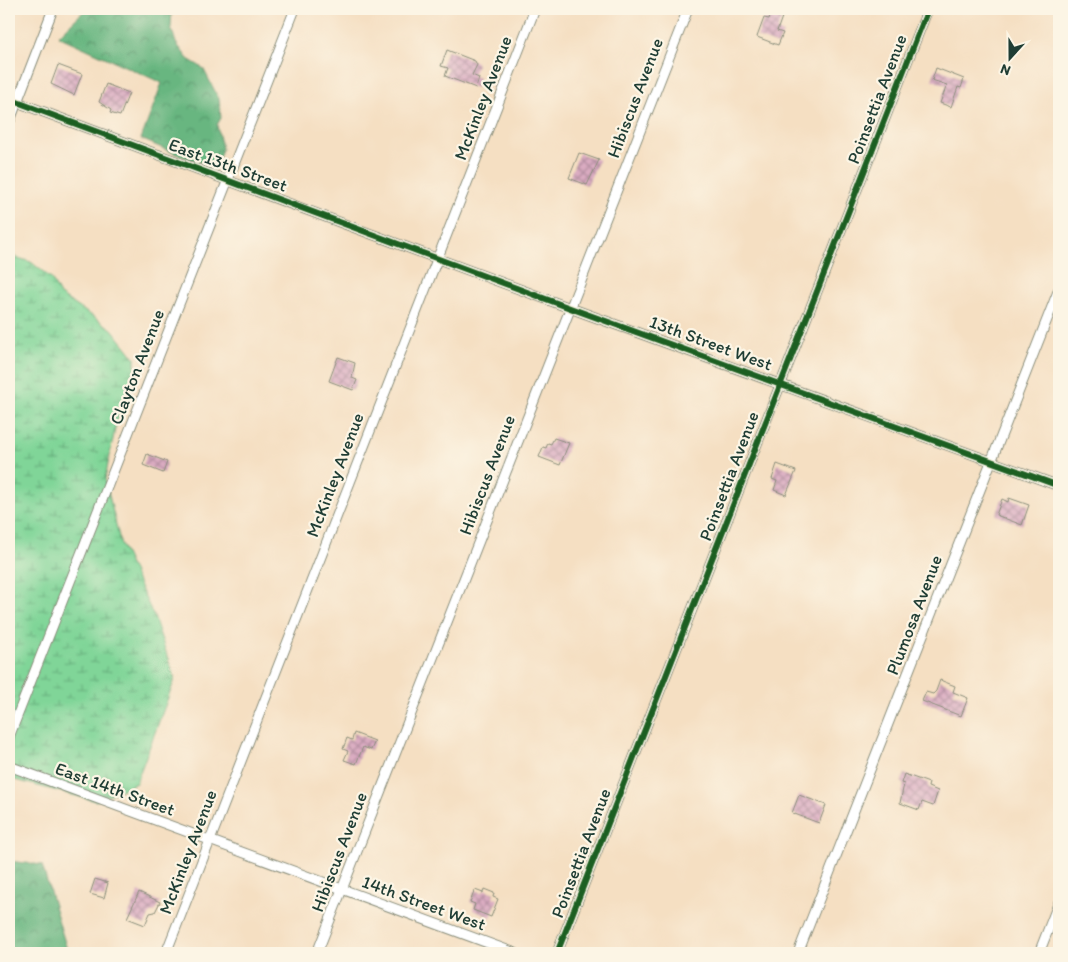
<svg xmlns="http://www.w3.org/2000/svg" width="1068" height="962" font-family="Itim,sans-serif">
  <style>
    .forest { fill: url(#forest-crowns); stroke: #447a5a }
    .wetland { fill: url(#wetland-marsh); stroke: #508966 }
    .building { fill: url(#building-cross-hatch) }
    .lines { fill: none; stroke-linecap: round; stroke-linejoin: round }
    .street-casing { stroke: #8a8e7b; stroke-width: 11 }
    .street { stroke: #fff; stroke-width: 9 }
    .cycleway-casing { stroke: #fcf5e5; stroke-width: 9 }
    .cycleway { stroke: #1b5e20; stroke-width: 6 }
    .labels { text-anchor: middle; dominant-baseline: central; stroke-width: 4.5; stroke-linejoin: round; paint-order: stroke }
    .street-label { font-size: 18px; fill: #1f3d34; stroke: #fcf5e5 }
  </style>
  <defs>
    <pattern id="forest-crowns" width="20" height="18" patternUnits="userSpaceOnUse" patternTransform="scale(1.25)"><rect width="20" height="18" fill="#68b680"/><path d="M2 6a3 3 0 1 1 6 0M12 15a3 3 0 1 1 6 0" fill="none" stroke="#55956a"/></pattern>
    <pattern id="wetland-marsh" width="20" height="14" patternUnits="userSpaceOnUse" patternTransform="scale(1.25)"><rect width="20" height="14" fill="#80d598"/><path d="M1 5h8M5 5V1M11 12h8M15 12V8" fill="none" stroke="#68ae7d"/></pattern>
    <pattern id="building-cross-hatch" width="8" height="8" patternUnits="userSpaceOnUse" patternTransform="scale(1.25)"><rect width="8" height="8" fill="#daabc1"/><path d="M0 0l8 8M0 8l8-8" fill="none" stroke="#b08c9e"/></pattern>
  </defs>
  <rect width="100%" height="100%" fill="#fcf5e5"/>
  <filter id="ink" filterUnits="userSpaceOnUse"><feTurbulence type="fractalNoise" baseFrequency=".02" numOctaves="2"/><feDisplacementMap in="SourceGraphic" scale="10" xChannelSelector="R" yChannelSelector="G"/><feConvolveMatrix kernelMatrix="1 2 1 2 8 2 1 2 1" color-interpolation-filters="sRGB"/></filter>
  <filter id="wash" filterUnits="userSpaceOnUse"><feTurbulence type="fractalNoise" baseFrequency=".0096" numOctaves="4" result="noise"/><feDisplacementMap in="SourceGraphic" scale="20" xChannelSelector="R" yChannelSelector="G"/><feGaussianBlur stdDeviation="1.12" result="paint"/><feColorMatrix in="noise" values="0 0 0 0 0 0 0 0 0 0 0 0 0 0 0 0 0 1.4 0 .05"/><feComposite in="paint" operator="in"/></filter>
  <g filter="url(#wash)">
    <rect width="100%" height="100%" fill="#f5dfc2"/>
    <g class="forest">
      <path d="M86 9H172L171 27 176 43 188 59 203 68 219 99 221 118 217 125 222 149 216 167 181 156 141 139 162 83 58 36Z"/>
      <path d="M9 861 42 865 68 953H9Z"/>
    </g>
    <path class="wetland" d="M9 255 31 262 51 278 60 295 112 329 135 358V373L116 424 105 479 121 545 154 617 175 679 136 783 96 801 15 780 9 782Z"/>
    <g id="blocks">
      <g class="building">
        <path d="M771 13 782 17 777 31 783 33 778 45 757 37 764 18 769 19Z"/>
        <path d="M447 50 475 61 477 65 472 75 479 78 476 88 445 76 448 68 441 66Z"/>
        <path d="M58 65 82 74 74 95 51 84Z"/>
        <path d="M936 68 964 79 961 88 958 87 951 107 940 103 947 85 932 80Z"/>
        <path d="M106 84 129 93 120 116 110 113 111 110 99 102Z"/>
        <path d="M579 153 599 160 587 185 569 178Z"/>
        <path d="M338 357 355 363 352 378 357 380 353 390 329 381Z"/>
        <path d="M554 438 569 443 560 465 539 457 543 447 546 448 548 443 551 444Z"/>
        <path d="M147 454 167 462 163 473 143 465Z"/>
        <path d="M777 464 796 471 786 495 774 490 777 481 772 479Z"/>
        <path d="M1009 498 1029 505 1022 525 996 515 1002 499 1008 502Z"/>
        <path d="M940 680 955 686 953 692 968 698 961 716 922 701 926 692 933 694 936 691Z"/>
        <path d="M354 733 375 741 371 750 363 747 356 764 344 760 348 751 343 749 347 738 352 740Z"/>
        <path d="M904 774 929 783 928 787 938 791 933 806 922 802 919 810 900 803 904 784 901 783Z"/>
        <path d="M799 795 826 805 819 823 792 813Z"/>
        <path d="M95 879 108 883 104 898 90 894Z"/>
        <path d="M484 889 494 893 493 897 498 899 491 917 473 910 475 904 470 902 475 890 483 893Z"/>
        <path d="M139 892 160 902 155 912 150 913 145 925 127 918Z"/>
      </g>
    </g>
  </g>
  <g filter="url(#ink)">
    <use href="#blocks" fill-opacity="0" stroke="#8a8e7b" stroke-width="1"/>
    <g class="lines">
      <defs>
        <g id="street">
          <path d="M9 99 570 308 1059 486"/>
          <path d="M9 123 53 9"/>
          <path d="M9 737 295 9"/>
          <path d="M9 766 515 953"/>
          <path d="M166 953 535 9"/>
          <path d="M317 953 688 9"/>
          <path d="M557 953 928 9"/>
          <path d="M798 953 1059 289"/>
          <path d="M1039 953 1059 902"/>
        </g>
      </defs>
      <use href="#street" class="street-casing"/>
      <use href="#street" class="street"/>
      <defs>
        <g id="cycleway">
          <path d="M9 99 570 308 1059 486"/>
          <path d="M557 953 928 9"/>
        </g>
      </defs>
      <use href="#cycleway" class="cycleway-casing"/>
      <use href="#cycleway" class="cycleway"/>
    </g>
  </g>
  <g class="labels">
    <g class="street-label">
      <text transform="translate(483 98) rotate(-69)">McKinley Avenue</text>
      <text transform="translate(635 98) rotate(-69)">Hibiscus Avenue</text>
      <text transform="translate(877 99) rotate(-69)">Poinsettia Avenue</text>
      <text transform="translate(228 165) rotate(20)">East 13th Street</text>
      <text transform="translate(711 343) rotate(20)">13th Street West</text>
      <text transform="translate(137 367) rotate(-69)">Clayton Avenue</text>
      <text transform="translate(335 475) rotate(-69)">McKinley Avenue</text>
      <text transform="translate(487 475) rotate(-69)">Hibiscus Avenue</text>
      <text transform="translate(729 476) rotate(-69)">Poinsettia Avenue</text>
      <text transform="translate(914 615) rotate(-69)">Plumosa Avenue</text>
      <text transform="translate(115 789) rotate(20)">East 14th Street</text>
      <text transform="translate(188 852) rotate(-69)">McKinley Avenue</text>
      <text transform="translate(339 852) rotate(-69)">Hibiscus Avenue</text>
      <text transform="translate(581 853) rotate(-69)">Poinsettia Avenue</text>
      <text transform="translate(424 903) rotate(20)">14th Street West</text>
    </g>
  </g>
  <rect width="1068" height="962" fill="none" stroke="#fcf5e5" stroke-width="30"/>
  <g transform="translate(1010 58) rotate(201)" stroke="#fcf5e5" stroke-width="4" paint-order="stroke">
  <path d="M0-4L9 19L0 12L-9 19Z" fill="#1f3d34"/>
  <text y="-8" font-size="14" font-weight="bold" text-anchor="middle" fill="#1f3d34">N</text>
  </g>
</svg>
